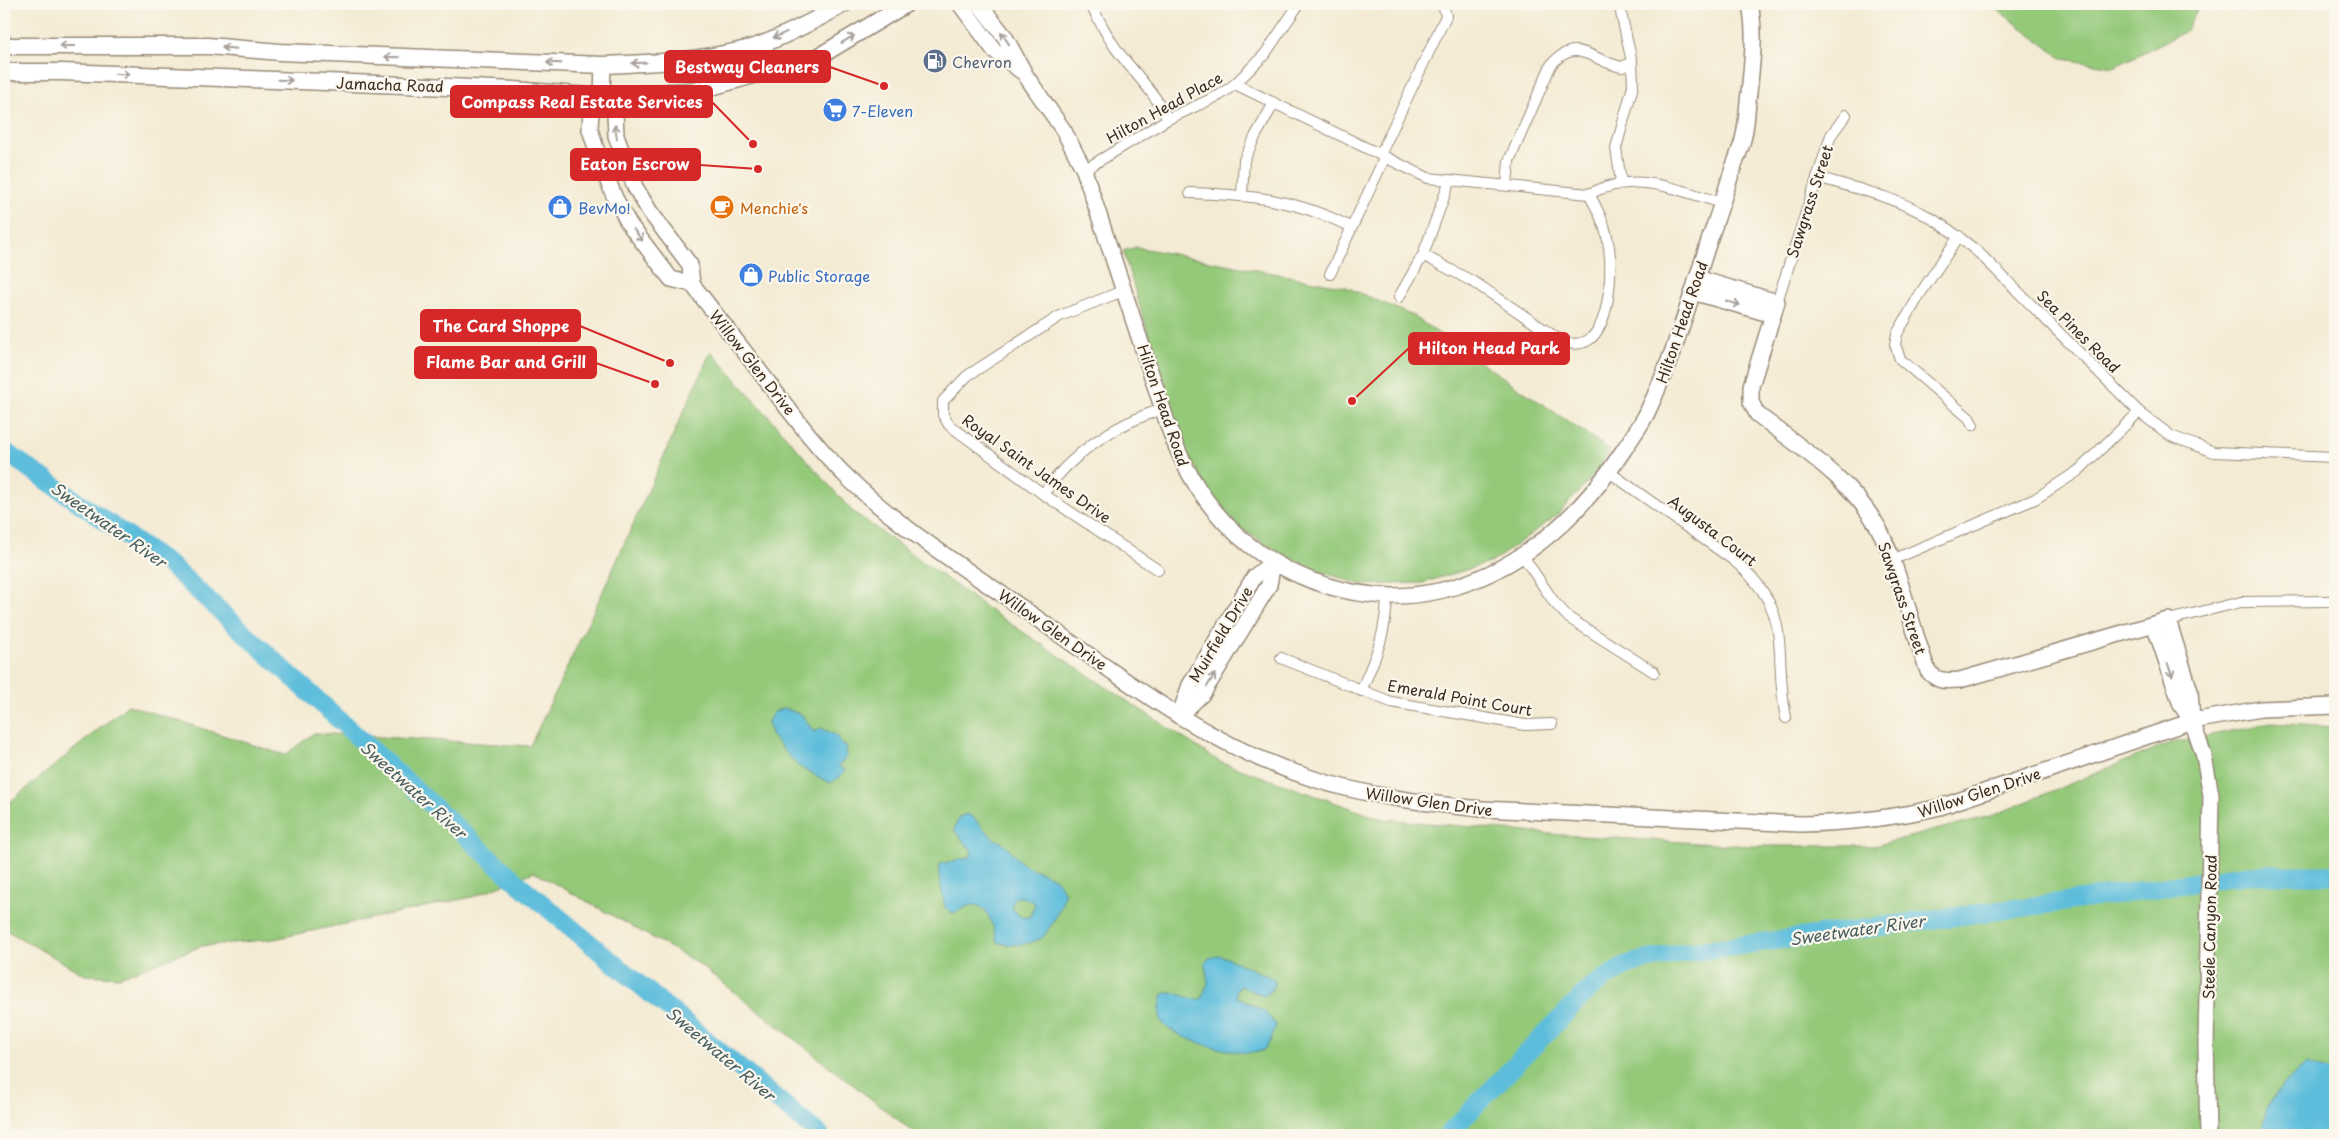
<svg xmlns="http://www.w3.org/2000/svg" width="2339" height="1139" font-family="'Playpen Sans',sans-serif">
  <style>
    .green { fill: #94c97a; stroke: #687a4c }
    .water { fill: #5dbddb; stroke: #4c747c; fill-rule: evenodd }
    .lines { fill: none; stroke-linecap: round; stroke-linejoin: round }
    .river { stroke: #5dbddb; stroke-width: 19 }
    .street-casing { stroke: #988a79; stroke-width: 12 }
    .secondary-casing { stroke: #988a79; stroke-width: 18 }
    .primary-casing { stroke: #988a79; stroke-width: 19 }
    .street { stroke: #fff; stroke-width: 10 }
    .secondary { stroke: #fff; stroke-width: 15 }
    .primary { stroke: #fff; stroke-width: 16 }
    .oneway { stroke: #a79f9a }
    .labels { text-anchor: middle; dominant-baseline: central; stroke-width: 4.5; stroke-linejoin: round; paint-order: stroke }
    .service-label { font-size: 15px; fill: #4e5e75; stroke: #fbf7ec; text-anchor: start }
    .street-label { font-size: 15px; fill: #3b2a1e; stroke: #fbf7ec }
    .shop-label { font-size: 15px; fill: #366cbe; stroke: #fbf7ec; text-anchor: start }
    .food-label { font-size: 15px; fill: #c56008; stroke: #fbf7ec; text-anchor: start }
    .water-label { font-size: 16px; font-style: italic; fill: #475d60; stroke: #fbf7ec }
    .leader { fill: none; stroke: #d62828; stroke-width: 2 }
    .callout-dot { fill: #d62828; stroke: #fbf7ec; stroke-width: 2 }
    .callout { fill: #d62828; stroke: #d62828; stroke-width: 2 }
    .callout-label { font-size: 16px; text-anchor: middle; font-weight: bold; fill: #fff }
  </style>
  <rect width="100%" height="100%" fill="#fbf7ec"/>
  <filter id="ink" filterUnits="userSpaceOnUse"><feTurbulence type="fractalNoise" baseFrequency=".02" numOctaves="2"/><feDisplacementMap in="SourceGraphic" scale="10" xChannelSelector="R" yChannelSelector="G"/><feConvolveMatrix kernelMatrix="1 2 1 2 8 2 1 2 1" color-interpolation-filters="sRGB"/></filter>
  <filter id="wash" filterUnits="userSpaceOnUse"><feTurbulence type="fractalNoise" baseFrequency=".0096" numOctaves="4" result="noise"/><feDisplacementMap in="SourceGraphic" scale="20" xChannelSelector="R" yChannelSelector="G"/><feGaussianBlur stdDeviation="1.12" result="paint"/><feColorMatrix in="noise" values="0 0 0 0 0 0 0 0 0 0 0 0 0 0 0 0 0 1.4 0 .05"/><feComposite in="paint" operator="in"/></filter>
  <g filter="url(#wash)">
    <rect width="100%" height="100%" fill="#f4ebd4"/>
    <g class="green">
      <path d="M1990 4H2200L2186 31 2114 67 2063 59Z"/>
      <path d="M1136 247 1346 287 1413 316 1610 450 1597 472 1556 516 1492 562 1422 583 1362 585 1313 569 1282 554 1238 527 1211 495 1181 442 1123 251Z"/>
      <path d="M711 351 851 510 988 609 1220 762 1382 819 1562 835 1751 846H1874L1994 815 2167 744 2271 723 2335 727V1135H917L696 962 534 872 472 897 274 939 202 946 119 977 85 975 4 929V807L128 705 285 755 314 733 530 746 603 591Z"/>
    </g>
    <g class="water">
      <path d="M784 708 802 715 814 732 821 728 839 737V742L843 745H846L847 757 838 766 845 770 840 777 830 783 798 766 771 735 768 721 774 712Z"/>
      <path d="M967 814C977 819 982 828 990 835 993 839 998 840 1002 843 1010 849 1016 859 1024 864 1038 874 1058 873 1064 892 1066 901 1050 928 1044 936 1035 945 1008 947 997 942 994 930 989 903 971 905 966 906 959 912 953 913L945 908 939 876 940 864 970 857 972 851 954 830 959 817ZM1017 897H1022L1035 903 1030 917H1020L1012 907 1013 900Z"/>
      <path d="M1220 955 1272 978 1275 982 1271 991 1264 996 1241 986 1237 989 1236 996 1265 1012 1276 1025C1273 1034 1270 1047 1261 1051 1245 1059 1167 1038 1161 1020 1158 1012 1161 1002 1163 994 1177 989 1188 1001 1201 999L1208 983 1205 963 1209 958Z"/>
      <path d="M2307 1064 2335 1074V1135H2261C2265 1126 2264 1117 2267 1108 2272 1096 2296 1072 2307 1064Z"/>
    </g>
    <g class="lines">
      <g class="river">
        <path d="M4 451 172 567 514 880 820 1135"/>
        <path d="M1447 1135 1591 987 1629 964 1674 954 2078 900 2244 875H2335"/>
      </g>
    </g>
  </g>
  <g filter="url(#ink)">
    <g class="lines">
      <defs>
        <g id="street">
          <path d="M1090 4C1100 21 1108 39 1120 54 1137 76 1155 93 1168 119"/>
          <path d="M1619 4 1632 62 1633 86 1616 148 1621 182"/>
          <path d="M1235 84 1428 178 1589 194"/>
          <path d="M1380 155 1446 16 1443 4"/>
          <path d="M1084 170 1168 119 1220 95 1235 84 1265 54 1299 4"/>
          <path d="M1817 177C1854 188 1895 197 1929 217 1947 227 1963 240 1979 253L2139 412 2171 436 2214 452 2335 457"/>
          <path d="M1507 185 1509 161 1551 65C1577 35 1593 62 1622 67L1632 62"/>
          <path d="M1190 193C1252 195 1295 199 1351 227"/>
          <path d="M1589 194C1638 170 1673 189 1722 203"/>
          <path d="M1242 195 1244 160 1255 137 1274 103"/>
          <path d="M1959 236 1920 294 1897 334 1895 344 1900 359 1969 418 1973 425"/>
          <path d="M1423 255 1477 284 1564 343C1574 344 1582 345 1590 339 1612 321 1613 262 1607 236 1603 220 1597 208 1589 194"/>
          <path d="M1330 274 1385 157"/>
          <path d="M1125 290 1060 316 967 376 943 401V415L949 425 1043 494 1158 570"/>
          <path d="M1399 297 1423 255 1450 180"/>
          <path d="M1777 302 1831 135 1846 115"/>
          <path d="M1609 472 1732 559C1797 611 1772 651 1786 718"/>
          <path d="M1043 494C1073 452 1113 425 1162 409"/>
          <path d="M1523 556 1554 602 1569 618 1654 672"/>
          <path d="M1892 560 2035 499 2078 471 2139 412"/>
          <path d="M2168 620 2241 602 2335 601"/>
          <path d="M1281 658 1391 702 1525 725 1552 724"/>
          <path d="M1361 691C1376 656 1386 635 1387 596"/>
        </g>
        <g id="secondary">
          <path d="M960 4 994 50 1021 71"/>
          <path d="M979 4 1005 37 1026 76 1064 131 1084 170 1169 428C1194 499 1241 554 1313 581 1440 628 1554 557 1623 451 1631 439 1639 428 1646 415 1673 359 1690 300 1709 241 1717 218 1725 194 1732 171 1736 159 1742 147 1744 135 1747 122 1747 107 1749 93 1752 63 1756 34 1750 4"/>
          <path d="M603 65 602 97 591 110 590 129 600 162 615 198 629 224 671 279 692 284"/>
          <path d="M602 97 615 113 616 136 635 187 650 212 690 265 692 284C720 320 748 356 776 393 799 423 822 453 849 479 901 529 963 567 1022 608 1113 671 1202 743 1308 777 1364 796 1423 803 1482 809L1801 824C1849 823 1894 818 1940 807L2192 721 2261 709 2335 706"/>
          <path d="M1697 278 1777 302 1751 386V402L1757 414C1802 449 1856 482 1882 535 1902 578 1911 626 1928 671 1938 682 1945 681 1960 680L2168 620 2190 691 2192 721 2204 756 2211 795 2206 1045 2208 1135"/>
          <path d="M1693 292 1773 315"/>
          <path d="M2154 624 2181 705 2190 718"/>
          <path d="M1180 714 1190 685 1254 577 1273 562"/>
          <path d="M1179 716 1203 693 1269 585 1273 562"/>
        </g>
        <g id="primary">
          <path d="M4 46H208L280 52 603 65C653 63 702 61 751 48 778 40 819 18 844 4"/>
          <path d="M4 72H61L404 85 514 90 602 97 700 90 818 57 906 4"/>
        </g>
      </defs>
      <use href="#street" class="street-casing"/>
      <use href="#secondary" class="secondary-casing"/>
      <use href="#primary" class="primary-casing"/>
      <use href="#street" class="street"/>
      <use href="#secondary" class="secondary"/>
      <use href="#primary" class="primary"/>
    </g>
    <defs><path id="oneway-shaft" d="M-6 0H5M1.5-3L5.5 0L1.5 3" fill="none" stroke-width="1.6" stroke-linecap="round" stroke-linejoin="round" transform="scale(1.25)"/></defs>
    <g class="oneway">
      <use href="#oneway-shaft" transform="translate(780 35) rotate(156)"/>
      <use href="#oneway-shaft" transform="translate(1005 38) rotate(-123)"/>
      <use href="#oneway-shaft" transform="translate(848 39) rotate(-31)"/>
      <use href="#oneway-shaft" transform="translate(67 46) rotate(-180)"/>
      <use href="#oneway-shaft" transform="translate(229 48) rotate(-175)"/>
      <use href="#oneway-shaft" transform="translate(392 57) rotate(-178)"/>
      <use href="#oneway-shaft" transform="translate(554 63) rotate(-178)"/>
      <use href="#oneway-shaft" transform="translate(639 63) rotate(177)"/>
      <use href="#oneway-shaft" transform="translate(122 74) rotate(2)"/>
      <use href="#oneway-shaft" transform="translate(285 80) rotate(2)"/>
      <use href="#oneway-shaft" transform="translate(616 132) rotate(-98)"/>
      <use href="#oneway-shaft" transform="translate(638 235) rotate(53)"/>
      <use href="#oneway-shaft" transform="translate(1733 303) rotate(16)"/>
      <use href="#oneway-shaft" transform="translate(2170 670) rotate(71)"/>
      <use href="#oneway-shaft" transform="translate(1211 680) rotate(-59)"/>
    </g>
  </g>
  <defs>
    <symbol id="fuel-disc" viewBox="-11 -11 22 22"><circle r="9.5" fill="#5c6f8a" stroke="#fbf7ec"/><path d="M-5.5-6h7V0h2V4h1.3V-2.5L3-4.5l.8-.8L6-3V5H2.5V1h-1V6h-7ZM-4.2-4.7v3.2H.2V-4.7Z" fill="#fff"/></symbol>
    <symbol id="supermarket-disc" viewBox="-11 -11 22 22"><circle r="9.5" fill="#3f7fe0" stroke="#fbf7ec"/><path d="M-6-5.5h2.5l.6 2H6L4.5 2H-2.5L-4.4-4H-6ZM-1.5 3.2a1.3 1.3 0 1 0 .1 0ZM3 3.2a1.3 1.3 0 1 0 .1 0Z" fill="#fff"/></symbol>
    <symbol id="shop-disc" viewBox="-11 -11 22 22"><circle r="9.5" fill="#3f7fe0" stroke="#fbf7ec"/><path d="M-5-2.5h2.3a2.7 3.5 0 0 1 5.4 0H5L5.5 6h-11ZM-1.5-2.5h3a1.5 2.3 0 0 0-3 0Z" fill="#fff"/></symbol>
    <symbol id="cafe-disc" viewBox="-11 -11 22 22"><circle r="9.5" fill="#e8710a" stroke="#fbf7ec"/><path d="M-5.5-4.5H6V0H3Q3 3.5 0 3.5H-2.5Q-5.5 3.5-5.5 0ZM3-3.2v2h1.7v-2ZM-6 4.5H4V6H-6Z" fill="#fff"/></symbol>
  </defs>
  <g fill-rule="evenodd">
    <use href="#fuel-disc" x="921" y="47" width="28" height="28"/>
    <use href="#supermarket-disc" x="821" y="96" width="28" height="28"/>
    <use href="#shop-disc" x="546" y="193" width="28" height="28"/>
    <use href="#cafe-disc" x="708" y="193" width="28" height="28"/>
    <use href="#shop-disc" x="737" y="261" width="28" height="28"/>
  </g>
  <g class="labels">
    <g class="service-label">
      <text x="952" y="61">Chevron</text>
    </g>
    <g class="street-label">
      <text transform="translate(390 84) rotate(2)">Jamacha Road</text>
      <text transform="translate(1164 107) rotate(-29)">Hilton Head Place</text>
      <text transform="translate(1809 201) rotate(-72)">Sawgrass Street</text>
      <text transform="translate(1681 322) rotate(-71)">Hilton Head Road</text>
      <text transform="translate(2079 331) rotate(45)">Sea Pines Road</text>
      <text transform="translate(753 362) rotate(52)">Willow Glen Drive</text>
      <text transform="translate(1164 405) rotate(71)">Hilton Head Road</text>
      <text transform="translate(1037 468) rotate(35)">Royal Saint James Drive</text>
      <text transform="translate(1713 530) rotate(37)">Augusta Court</text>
      <text transform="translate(1903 598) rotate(71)">Sawgrass Street</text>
      <text transform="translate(1053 629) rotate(35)">Willow Glen Drive</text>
      <text transform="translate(1220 634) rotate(-59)">Muirfield Drive</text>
      <text transform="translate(1460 697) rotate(10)">Emerald Point Court</text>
      <text transform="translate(1979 792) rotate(-18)">Willow Glen Drive</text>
      <text transform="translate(1429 801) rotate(8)">Willow Glen Drive</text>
      <text transform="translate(2209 927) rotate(-89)">Steele Canyon Road</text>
    </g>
    <g class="shop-label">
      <text x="852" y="110">7-Eleven</text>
      <text x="578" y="207">BevMo!</text>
      <text x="768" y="275">Public Storage</text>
    </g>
    <g class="food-label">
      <text x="740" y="207">Menchie's</text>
    </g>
    <g class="water-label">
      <text transform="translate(109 524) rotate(35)">Sweetwater River</text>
      <text transform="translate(414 789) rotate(42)">Sweetwater River</text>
      <text transform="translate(1857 929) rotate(-8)">Sweetwater River</text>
      <text transform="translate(721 1053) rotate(40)">Sweetwater River</text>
    </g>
  </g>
  <path class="leader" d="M884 86L830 67M753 144L712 102M758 169L700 165M670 363L580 326M1352 401L1409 348M655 384L596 363"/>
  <g class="callout-dot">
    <circle cx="884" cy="86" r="5"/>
    <circle cx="753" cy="144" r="5"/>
    <circle cx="758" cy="169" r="5"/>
    <circle cx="670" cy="363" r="5"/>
    <circle cx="1352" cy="401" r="5"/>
    <circle cx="655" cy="384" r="5"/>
  </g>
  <g class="callout">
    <rect x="665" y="51" width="165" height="31" rx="5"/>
    <rect x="451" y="86" width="261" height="31" rx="5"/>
    <rect x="571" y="149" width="129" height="31" rx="5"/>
    <rect x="421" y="310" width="159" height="31" rx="5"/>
    <rect x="1409" y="333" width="160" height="31" rx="5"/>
    <rect x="415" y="347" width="181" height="31" rx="5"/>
  </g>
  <g class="callout-label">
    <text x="747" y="73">Bestway Cleaners</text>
    <text x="582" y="108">Compass Real Estate Services</text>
    <text x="635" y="170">Eaton Escrow</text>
    <text x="501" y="332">The Card Shoppe</text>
    <text x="1489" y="354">Hilton Head Park</text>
    <text x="506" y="368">Flame Bar and Grill</text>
  </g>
  <rect width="2339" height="1139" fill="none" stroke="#fbf7ec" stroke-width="20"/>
</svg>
